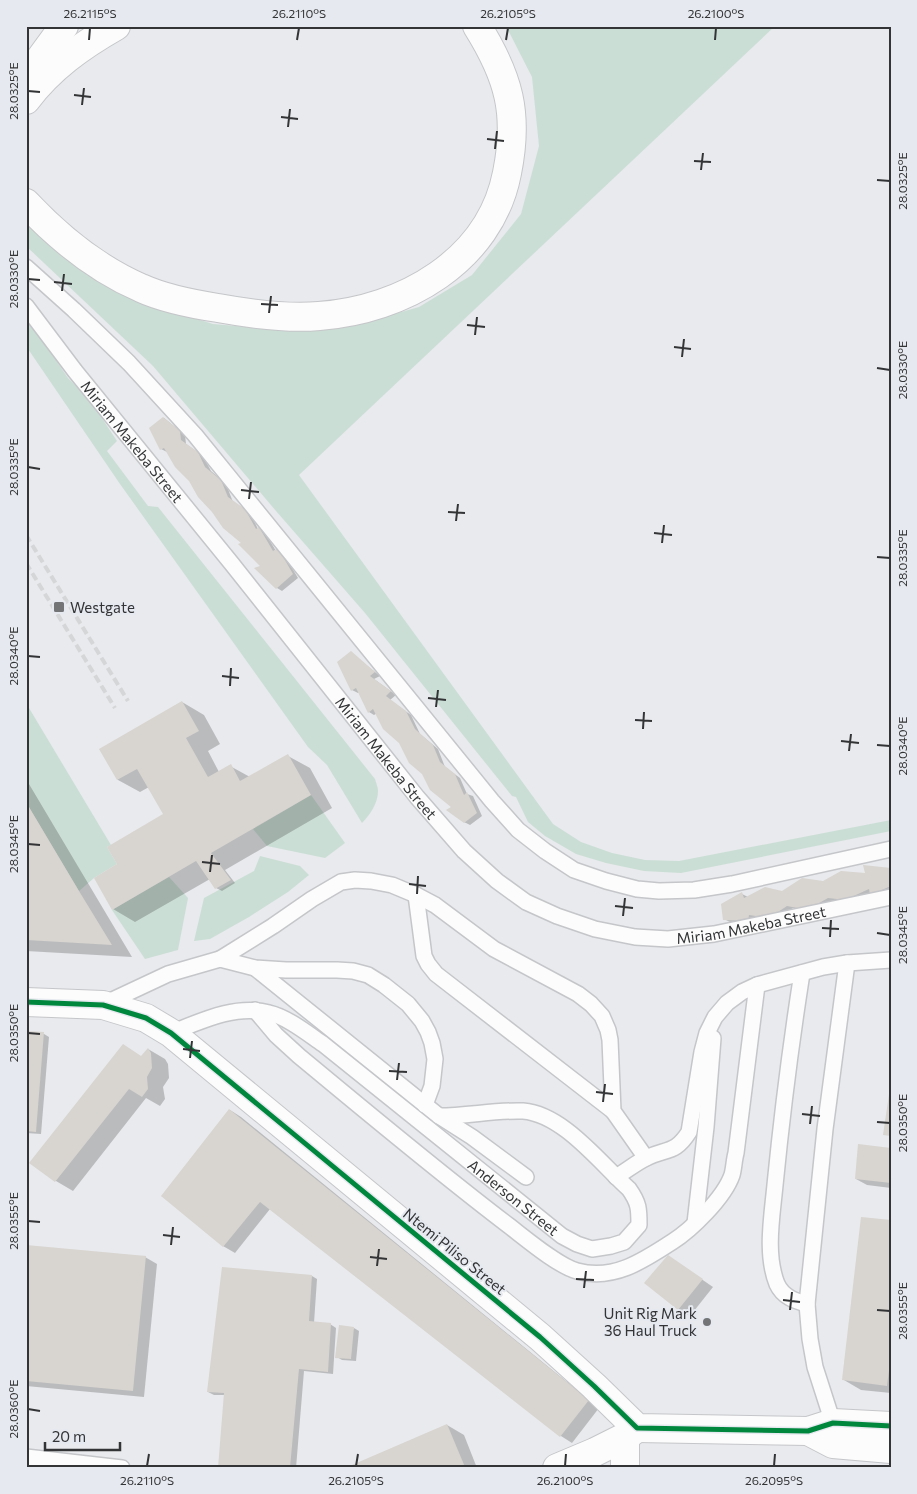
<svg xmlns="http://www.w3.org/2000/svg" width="917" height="1494" font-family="Commissioner,sans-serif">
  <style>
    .green { fill: #cbded5 }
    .shadow { fill: #0003 }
    .building { fill: #d8d4d0 }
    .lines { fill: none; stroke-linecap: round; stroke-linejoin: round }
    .service-casing { stroke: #c5c6c9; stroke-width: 18 }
    .minor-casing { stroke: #c5c6c9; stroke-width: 30 }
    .tertiary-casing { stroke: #c5c6c9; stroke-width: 30 }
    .motorway-casing { stroke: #c5c6c9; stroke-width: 30 }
    .service { stroke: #fcfcfc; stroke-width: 15 }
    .minor { stroke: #fcfcfc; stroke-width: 28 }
    .tertiary { stroke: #fcfcfc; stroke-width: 28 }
    .motorway { stroke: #fcfcfc; stroke-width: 28 }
    .rail { stroke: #d5d6d7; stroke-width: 4; stroke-dasharray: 8 4; stroke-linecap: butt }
    .cycleway-casing { stroke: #e6e9ef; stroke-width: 8 }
    .cycleway { stroke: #00873e; stroke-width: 5 }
    .ticks { fill: none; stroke: #333436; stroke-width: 2 }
    .poi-dot { fill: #727476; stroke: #e6e9ef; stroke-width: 2 }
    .labels { text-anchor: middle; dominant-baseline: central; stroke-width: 4; stroke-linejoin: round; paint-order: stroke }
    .street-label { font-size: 15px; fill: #333436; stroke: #e6e9ef }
    .poi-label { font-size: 15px; fill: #333436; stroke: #e6e9ef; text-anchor: start }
    .neatline { fill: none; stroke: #333436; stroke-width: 2 }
    .ticks-label { font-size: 12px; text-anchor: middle; fill: #333436 }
  </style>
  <rect width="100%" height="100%" fill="#e8eaed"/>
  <g class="green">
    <path d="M506 26H775L299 475 553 824 581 842 612 853 645 860 679 861 891 820V831L681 873 644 871 606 863 576 854 545 836 528 822 516 797 512 796 365 613 276 511 153 366 26 246V222L63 256 135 300 213 324 284 330 348 327 419 307 472 275 521 214 539 146 532 77Z"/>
    <path d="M26 316 68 378 90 400 117 441 107 451 148 506 158 507 375 779C376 783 378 787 378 791 378 803 370 815 362 823L327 765 308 747 120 484 26 346Z"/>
    <path d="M26 703 111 845 107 847 117 864 94 878 79 891 26 802Z"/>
    <path d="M311 795 345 843 325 858 267 846 253 829Z"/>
    <path d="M260 856 300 866 309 875 288 892 249 917 210 939 194 941 204 898 254 871Z"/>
    <path d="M169 877 188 898 178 950 145 959 112 910Z"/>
  </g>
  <g class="shadow">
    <path d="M164 418 185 435 186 444 203 456 211 471 226 484 233 502 250 513 258 529 264 531 276 551 278 550 283 553 298 578 282 591 277 588 244 543 167 452 161 449Z"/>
    <path d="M351 653 380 676 374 679 396 695 390 700 411 715 420 734 438 749 445 767 460 778 467 794 473 796 482 816 470 825 464 822 453 807 423 773 377 713 374 715 369 712 360 692 358 693 352 690Z"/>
    <path d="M182 702 204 715 220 744 208 751 219 772 230 766 250 777 288 756 310 768 332 808 225 870 235 883 222 891 216 888 210 879 135 922 113 909 119 865 165 815 149 787 140 792 118 780 101 749Z"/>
    <path d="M26 779 101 905 132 957 26 951Z"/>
    <path d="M891 869V891L871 893 851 902 834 900 813 912 793 908 775 920 755 917 753 923 730 922 724 919 742 894 748 897 783 892Z"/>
    <path d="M26 1032 44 1034 49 1037 41 1134 26 1133Z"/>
    <path d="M148 1049 165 1059 168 1064 169 1078 163 1087 165 1099 160 1106 146 1098 73 1191 56 1181 31 1163 142 1057Z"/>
    <path d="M230 1110 241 1117 599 1408 572 1443 561 1436 270 1209 235 1253 223 1246Z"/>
    <path d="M891 1150V1188L867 1185 856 1179Z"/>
    <path d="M891 1221V1393L861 1390 844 1380Z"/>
    <path d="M26 1246 145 1257 157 1264 144 1397 26 1386Z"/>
    <path d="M669 1257 713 1287 690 1316 678 1309Z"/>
    <path d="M312 1276 317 1279 314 1323 330 1324 336 1328 333 1374 304 1371 296 1468H220L225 1395H214L208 1392Z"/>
    <path d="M354 1328 359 1331 356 1361 342 1360 337 1357Z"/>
    <path d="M447 1425 464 1435 477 1468H348Z"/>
  </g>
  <g class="building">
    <path d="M163 417 180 431 181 440 198 452 205 467 221 480 228 497 245 509 256 529 259 527 273 551 278 548 293 574 276 589 254 568 260 566 238 544 241 543 223 528 212 512 198 497 189 481 175 467 164 448 160 450 149 428Z"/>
    <path d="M351 651 375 672 370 676 391 691 386 696 406 711 415 729 433 745 440 762 455 774 464 795 467 792 477 813 464 823 446 810 451 807 430 790 422 774 409 763 399 743 383 729 373 709 368 713 356 688 351 691 337 662Z"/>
    <path d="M182 701 199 731 186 738 208 777 231 764 240 781 288 754 311 795 211 853 231 880 215 889 196 861 112 910 94 878 117 864 107 847 163 814 137 769 117 780 99 749Z"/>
    <path d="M26 802 79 891 112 945 26 940Z"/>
    <path d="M863 865 891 868V886L870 895 869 889 845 900 828 898 807 910 787 906 769 918 749 915 748 921 723 920 721 904 742 892 744 898 765 887 782 891 802 878 823 881 841 871 865 873Z"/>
    <path d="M26 1031 44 1032 36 1132 26 1131Z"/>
    <path d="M123 1044 141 1056 148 1048 151 1053 152 1068 147 1077 148 1089 142 1097 129 1089 55 1182 29 1163Z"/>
    <path d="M890 1088H891V1136L883 1135Z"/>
    <path d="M229 1109 589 1400 560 1437 260 1202 223 1247 161 1196Z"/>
    <path d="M858 1144 891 1148V1183L855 1179Z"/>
    <path d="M861 1217 891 1220V1355L887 1386 842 1380Z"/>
    <path d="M26 1245 146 1256 133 1391 26 1381Z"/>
    <path d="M668 1255 703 1279 678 1310 644 1283Z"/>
    <path d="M222 1267 312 1275 309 1321 331 1323 328 1372 299 1369 290 1468H218L224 1393 207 1392Z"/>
    <path d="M339 1325 354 1327 351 1359 335 1358Z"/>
    <path d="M447 1424 465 1467 462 1468H345Z"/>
  </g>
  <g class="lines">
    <defs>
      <g id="service">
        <path d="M26 267 74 310 129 363 195 435 492 801 518 830 545 851 574 870 606 881 637 889 659 891 694 890 732 884 891 849"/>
        <path id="s1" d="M26 306 75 371 232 564 417 797 464 851 497 881 526 902 557 916 595 929 635 937 668 939 714 934 891 897"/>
        <path d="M416 895 424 956 428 964 436 974 613 1111"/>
        <path d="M220 959 273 926 312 899 341 882 355 880 371 881 392 885 416 895 435 905 494 949 578 994 591 1004 602 1016 608 1030 610 1040 613 1111 646 1158"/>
        <path d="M255 968 439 1116 472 1137 526 1177"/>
        <path d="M802 973C791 1043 782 1114 775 1185 772 1217 765 1254 777 1284 783 1297 795 1301 807 1304"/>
        <path d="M104 1004 168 974 220 959 255 968 286 970H337L353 971 368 975 384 985 408 1004 422 1021 428 1032 432 1043 435 1059 432 1086 425 1105"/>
        <path d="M255 1010 276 1035 299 1056C368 1113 437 1171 508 1225 525 1238 558 1266 577 1271 613 1281 643 1261 672 1242 691 1230 724 1198 732 1175 734 1168 734 1160 736 1153L757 985"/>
        <path id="s2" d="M171 1033C201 1021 236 1004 269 1013 287 1017 307 1033 323 1044L562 1236 577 1244 592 1249 611 1246 624 1242 639 1225C639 1209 639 1203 629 1189 600 1163 563 1114 523 1111 496 1110 467 1116 439 1116"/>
        <path d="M616 1177C626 1171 636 1163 646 1158 667 1148 675 1154 689 1132L702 1052 707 1033 715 1017 727 1003 742 992 757 985 823 967 847 963 891 960"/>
        <path d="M695 1223 706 1127 713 1038"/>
        <path d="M833 1428V1423L815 1367 810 1339 807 1304 825 1129 847 963"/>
        <path d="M26 1457 122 1468"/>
      </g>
      <g id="minor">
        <path d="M557 1468 595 1452 625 1437"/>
        <path d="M625 1468V1437L637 1428"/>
      </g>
      <g id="tertiary">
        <path d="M26 1002 103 1005 146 1018 171 1033 540 1337 594 1386 637 1428 808 1431 833 1423 891 1426"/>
        <path d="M808 1431 833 1444 891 1449"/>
      </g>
      <g id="motorway">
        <path d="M26 81 34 67 64 26"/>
        <path d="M26 100C50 68 81 46 116 26"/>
        <path d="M26 203C59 238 97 269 141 288 165 299 192 304 218 308 251 314 286 319 319 316 403 310 490 261 507 173 519 114 509 77 477 26"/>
      </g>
    </defs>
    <use href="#service" class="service-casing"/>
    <use href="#minor" class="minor-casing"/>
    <use href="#tertiary" class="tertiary-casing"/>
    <use href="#motorway" class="motorway-casing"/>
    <use href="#service" class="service"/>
    <use href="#minor" class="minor"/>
    <use href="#tertiary" class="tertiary"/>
    <use href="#motorway" class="motorway"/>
    <g class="rail">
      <path d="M26 535 128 701"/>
      <path d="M26 563 115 708"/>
    </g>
    <defs>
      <path id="cycleway" d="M26 1002 103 1005 146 1018 171 1033 540 1337 594 1386 637 1428 808 1431 833 1423 891 1426"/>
    </defs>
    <use href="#cycleway" class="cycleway-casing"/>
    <use href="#cycleway" class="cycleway"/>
  </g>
  <path class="ticks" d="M89 40 90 28M297 40 299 28M506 40 508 28M715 40 716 28M28 91 40 92M74 95 91 97M82 105 84 88M281 117 298 119M288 127 290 109M487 139 504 141M495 149 497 131M694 161 711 162M701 170 703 153M877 180 890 181M28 279 40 280M54 282 72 284M62 291 64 274M261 304 278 305M269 313 271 296M467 325 485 327M475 335 477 317M674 347 691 349M682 357 684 339M877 368 890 370M28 467 40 469M241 490 259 492M249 499 251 482M448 512 465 513M456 521 458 504M654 533 672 535M662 543 664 525M877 557 890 558M28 656 40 657M222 676 239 678M230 686 231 668M428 698 446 700M436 707 438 690M635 720 652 721M643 729 644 712M841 741 859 743M877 745 890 746M849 751 851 734M28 844 40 845M202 862 220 864M210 872 212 855M409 884 426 886M417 894 418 876M615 906 633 908M623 916 625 898M822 928 839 929M877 933 890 935M830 937 831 920M28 1033 40 1034M183 1049 200 1051M190 1058 192 1041M389 1071 407 1072M397 1080 399 1063M596 1092 613 1094M603 1102 605 1084M802 1114 820 1116M877 1122 890 1123M810 1124 812 1106M28 1221 40 1222M163 1235 180 1237M171 1245 173 1227M370 1257 387 1259M377 1266 379 1249M576 1279 594 1280M584 1288 586 1271M783 1300 800 1302M790 1310 792 1292M877 1310 890 1311M28 1409 40 1411M147 1466 149 1454M356 1466 358 1454M565 1466 566 1454M774 1466 775 1454"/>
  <g class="poi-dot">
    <rect x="53" y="601" width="12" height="12" rx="2.5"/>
    <circle cx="707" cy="1322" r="5"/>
  </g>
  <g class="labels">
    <g class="street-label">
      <text stroke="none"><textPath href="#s1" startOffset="172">Miriam Makeba Street</textPath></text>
      <text stroke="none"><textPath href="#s1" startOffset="578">Miriam Makeba Street</textPath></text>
      <text stroke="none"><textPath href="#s1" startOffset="1012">Miriam Makeba Street</textPath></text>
      <text stroke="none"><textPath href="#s2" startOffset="409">Anderson Street</textPath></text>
      <text transform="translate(455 1251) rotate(39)">Ntemi Piliso Street</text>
    </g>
    <g class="poi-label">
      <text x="70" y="607">Westgate</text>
      <text x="697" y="1313" text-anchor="end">Unit Rig Mark<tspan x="697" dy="17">36 Haul Truck</tspan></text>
    </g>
  </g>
  <rect width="917" height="1494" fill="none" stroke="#e6e9ef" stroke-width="55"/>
  <path d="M45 1442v8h75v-8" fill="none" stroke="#333436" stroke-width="2.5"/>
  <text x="52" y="1442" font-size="15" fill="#333436" stroke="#e6e9ef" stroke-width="4" paint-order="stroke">20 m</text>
  <rect x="28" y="28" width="862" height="1438" class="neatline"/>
  <g class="ticks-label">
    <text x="90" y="18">26.2115°S</text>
    <text x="299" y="18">26.2110°S</text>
    <text x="508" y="18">26.2105°S</text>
    <text x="716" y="18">26.2100°S</text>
    <text transform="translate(14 91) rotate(-90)" y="4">28.0325°E</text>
    <text transform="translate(903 181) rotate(-90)" y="4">28.0325°E</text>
    <text transform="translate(14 279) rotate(-90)" y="4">28.0330°E</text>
    <text transform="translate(903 370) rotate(-90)" y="4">28.0330°E</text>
    <text transform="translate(14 467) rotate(-90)" y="4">28.0335°E</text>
    <text transform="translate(903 558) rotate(-90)" y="4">28.0335°E</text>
    <text transform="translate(14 656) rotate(-90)" y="4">28.0340°E</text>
    <text transform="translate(903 746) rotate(-90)" y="4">28.0340°E</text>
    <text transform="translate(14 844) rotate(-90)" y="4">28.0345°E</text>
    <text transform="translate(903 935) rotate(-90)" y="4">28.0345°E</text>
    <text transform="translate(14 1033) rotate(-90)" y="4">28.0350°E</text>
    <text transform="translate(903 1123) rotate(-90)" y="4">28.0350°E</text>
    <text transform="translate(14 1221) rotate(-90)" y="4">28.0355°E</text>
    <text transform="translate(903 1311) rotate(-90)" y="4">28.0355°E</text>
    <text transform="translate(14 1409) rotate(-90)" y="4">28.0360°E</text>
    <text x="147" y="1485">26.2110°S</text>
    <text x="356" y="1485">26.2105°S</text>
    <text x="565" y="1485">26.2100°S</text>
    <text x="774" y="1485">26.2095°S</text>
  </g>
</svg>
